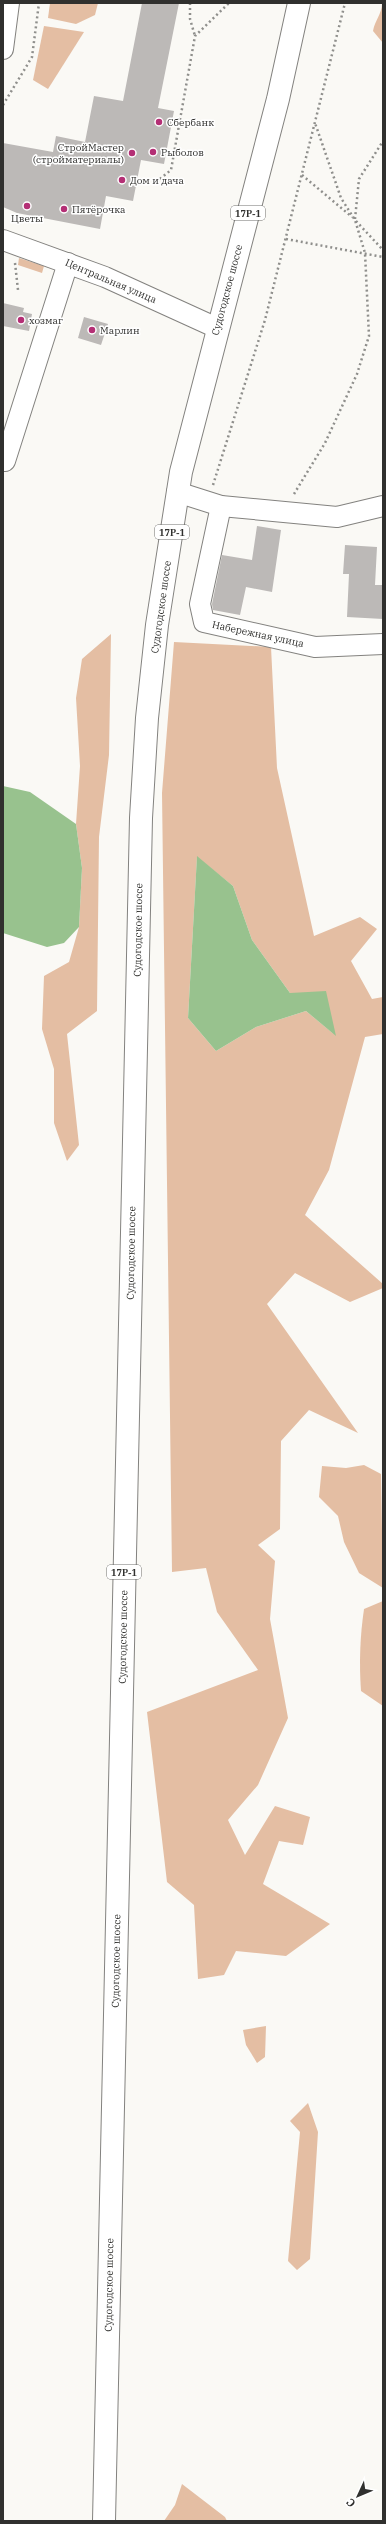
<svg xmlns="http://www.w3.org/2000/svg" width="386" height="2524" font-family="'IBM Plex Serif',serif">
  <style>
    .green { fill: #e4bea3; fill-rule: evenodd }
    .water { fill: #98c28e }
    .building { fill: #bcb9b7 }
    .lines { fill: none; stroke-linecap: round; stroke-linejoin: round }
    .minor-casing { stroke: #83827f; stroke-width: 22 }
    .primary-casing { stroke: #83827f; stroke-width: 24 }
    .path { stroke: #8f8f8c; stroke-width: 2.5; stroke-dasharray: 2 3; stroke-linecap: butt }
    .minor { stroke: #fff; stroke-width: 20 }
    .primary { stroke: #fff; stroke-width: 22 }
    .poi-dot { fill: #b42f75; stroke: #fff; stroke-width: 1.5 }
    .labels { text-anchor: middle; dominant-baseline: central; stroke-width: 3; stroke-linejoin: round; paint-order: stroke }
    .shield { fill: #fff; stroke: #6e6e6d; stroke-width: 1 }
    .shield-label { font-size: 9px; font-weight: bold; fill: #30302e }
    .poi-label { font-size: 10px; fill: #30302e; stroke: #fff; text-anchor: start }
    .street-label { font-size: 10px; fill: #30302e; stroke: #fff }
  </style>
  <rect width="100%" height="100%" fill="#faf9f5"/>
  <g class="green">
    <path d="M50 3H98L95 15 76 24 48 18Z"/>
    <path d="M382 3H383V43L373 31C375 20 382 14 382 3Z"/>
    <path d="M44 26 84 32 48 89 33 80Z"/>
    <path d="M19 258 44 266 42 273 18 265Z"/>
    <path d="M111 634 109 755 99 837 97 1011 67 1034 79 1145 67 1161 54 1123V1069L42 1029 44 976 69 962 79 927 82 868 76 824 80 766 76 698 82 659Z"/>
    <path d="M174 642 271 647 277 768 314 936 360 917 377 929 351 961 372 999 383 997V1034L365 1037 329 1170 305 1215 383 1284V1288L350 1302 295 1273 267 1304 358 1433 309 1410 281 1441 280 1529 258 1545 275 1561 270 1619 288 1718 258 1785 228 1820 245 1855 275 1806 310 1817 303 1845 279 1841 263 1884 330 1924 286 1956 236 1951 224 1975 198 1979 194 1905 167 1882 147 1712 258 1670 217 1612 206 1568 172 1572 162 793ZM197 857 233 886 252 940 290 993 335 1035 306 1011 256 1027 216 1051 188 1018Z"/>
    <path d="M364 1465 381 1474 383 1588 359 1573 344 1542 338 1516 319 1497 322 1466 346 1468Z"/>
    <path d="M383 1601V1706L361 1691C359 1663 360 1636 364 1609Z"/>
    <path d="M266 2026 265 2057 257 2063 246 2045 243 2030Z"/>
    <path d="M308 2103 318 2132 310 2259 297 2270 288 2261 300 2132 290 2121Z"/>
    <path d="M182 2484 225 2517 227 2521H164L175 2505Z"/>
  </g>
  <g class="water">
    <path d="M3 786 30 792 76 824 82 868 79 927 64 943 47 947 3 933Z"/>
    <path d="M197 856 233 886 252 940 290 993 326 991 336 1036 306 1011 256 1027 216 1051 188 1018Z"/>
  </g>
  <g class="building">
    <path d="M142 3H179L158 108 174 111 164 164 141 160 133 201 106 196 100 229 17 213 3 207V143L53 152 56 136 85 142 94 96 123 101Z"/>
    <path d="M3 303 24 308 23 312 32 314 29 331 3 326Z"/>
    <path d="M84 317 108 324 101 345 78 338Z"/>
    <path d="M257 526 281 530 272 592 246 587 240 615 213 610 212 604 222 555 252 560Z"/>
    <path d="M345 545 377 547 375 585H383V619L347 617 349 574H343Z"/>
  </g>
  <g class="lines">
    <defs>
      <g id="minor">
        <path d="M3 49 9 3"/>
        <path d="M3 240 105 277 217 328"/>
        <path d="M5 461 68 263"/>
        <path d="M177 492 221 506 337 517 383 506"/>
        <path d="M221 506 200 604 204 622 315 647 383 644"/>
      </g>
      <path id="primary" d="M104 2521 141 818 147 718 157 625 181 472 278 99 299 3"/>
    </defs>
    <use href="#minor" class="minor-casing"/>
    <use href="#primary" class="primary-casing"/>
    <g class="path">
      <path d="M190 3V19L195 36"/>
      <path d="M3 105 32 57 39 3"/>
      <path d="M302 175 352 217"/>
      <path d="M156 182 171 170 195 36 229 3"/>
      <path d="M355 219 359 179 383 141"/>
      <path d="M356 221 383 250"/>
      <path d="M286 239 383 257"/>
      <path d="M15 263 18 290"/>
      <path d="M213 485 265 320 345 3"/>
      <path d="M294 494 325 443 357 374 369 336 365 253 355 220 341 198 315 123"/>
    </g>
    <use href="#minor" class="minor"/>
    <use href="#primary" class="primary"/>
  </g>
  <g class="poi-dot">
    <circle cx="159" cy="122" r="4"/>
    <circle cx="153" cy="152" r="4"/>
    <circle cx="132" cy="153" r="4"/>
    <circle cx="122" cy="180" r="4"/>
    <circle cx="27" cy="206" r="4"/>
    <circle cx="64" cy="209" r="4"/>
    <circle cx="21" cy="320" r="4"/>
    <circle cx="92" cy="330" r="4"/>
  </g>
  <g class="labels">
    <g class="shield">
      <rect x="231" y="206" width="34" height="14" rx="3"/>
      <rect x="155" y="525" width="34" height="14" rx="3"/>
      <rect x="107" y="1565" width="34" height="14" rx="3"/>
    </g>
    <g class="shield-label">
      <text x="248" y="213">17Р-1</text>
      <text x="172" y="532">17Р-1</text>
      <text x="124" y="1572">17Р-1</text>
    </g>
    <g class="poi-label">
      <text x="167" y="122">Сбербанк</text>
      <text x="124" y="147" text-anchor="end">СтройМастер<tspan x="124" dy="12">(стройматериалы)</tspan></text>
      <text x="161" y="152">Рыболов</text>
      <text x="130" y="180">Дом и дача</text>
      <text x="72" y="209">Пятёрочка</text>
      <text x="27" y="218" text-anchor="middle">Цветы</text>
      <text x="29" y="320">хозмаг</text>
      <text x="100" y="330">Марлин</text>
    </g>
    <g class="street-label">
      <text transform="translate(111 281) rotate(23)">Центральная улица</text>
      <text transform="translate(227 290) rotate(-75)">Судогодское шоссе</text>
      <text transform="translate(161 607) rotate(-82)">Судогодское шоссе</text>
      <text transform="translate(258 634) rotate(12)">Набережная улица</text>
      <text transform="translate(138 930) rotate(-89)">Судогодское шоссе</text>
      <text transform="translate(131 1253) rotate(-89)">Судогодское шоссе</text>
      <text transform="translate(123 1637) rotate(-89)">Судогодское шоссе</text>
      <text transform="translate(116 1961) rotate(-89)">Судогодское шоссе</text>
      <text transform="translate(109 2285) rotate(-89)">Судогодское шоссе</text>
    </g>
  </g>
  <rect width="386" height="2524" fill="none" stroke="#30302e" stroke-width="8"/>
  <g transform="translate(358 2496) rotate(226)" stroke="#ffffff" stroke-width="3" paint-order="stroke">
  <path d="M0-3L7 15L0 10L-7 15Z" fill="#30302e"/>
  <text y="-6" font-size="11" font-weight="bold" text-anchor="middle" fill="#30302e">С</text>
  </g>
</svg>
